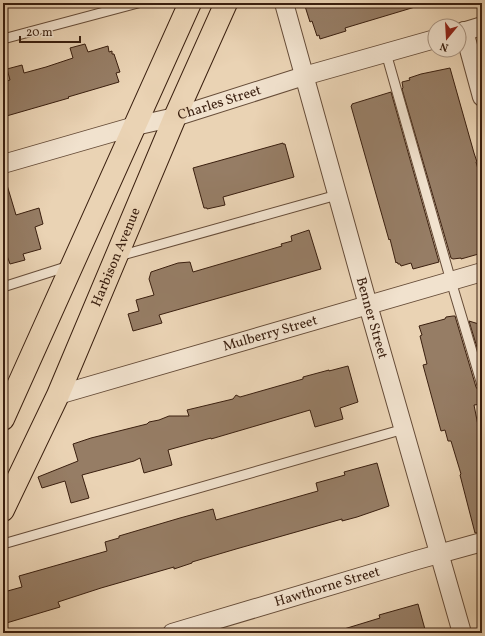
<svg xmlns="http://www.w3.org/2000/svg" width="485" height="636" font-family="Vollkorn,serif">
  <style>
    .building { fill: #967d65; stroke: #3a1f0f }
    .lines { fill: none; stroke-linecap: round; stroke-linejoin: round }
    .lane-casing { stroke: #664c38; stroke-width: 11 }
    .street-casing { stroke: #664c38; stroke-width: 20 }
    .primary-casing { stroke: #3a1f0f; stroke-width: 24 }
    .lane { stroke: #f1e2ce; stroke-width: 9 }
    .street { stroke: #f1e2ce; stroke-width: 18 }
    .primary { stroke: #ead3b4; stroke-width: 22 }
    .labels { text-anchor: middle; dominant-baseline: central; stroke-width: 3; stroke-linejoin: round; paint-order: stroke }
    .street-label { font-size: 14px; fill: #3a1f0f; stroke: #f1e2ce }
  </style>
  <rect width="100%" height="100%" fill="#ead3b4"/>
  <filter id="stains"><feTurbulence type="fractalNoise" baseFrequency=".005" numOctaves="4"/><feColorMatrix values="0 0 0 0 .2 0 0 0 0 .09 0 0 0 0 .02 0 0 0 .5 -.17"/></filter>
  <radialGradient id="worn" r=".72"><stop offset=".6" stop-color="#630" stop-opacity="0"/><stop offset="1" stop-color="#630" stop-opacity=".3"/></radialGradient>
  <g class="building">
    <path d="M304 3H414L415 7 345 28 346 31 320 39 319 35 317 36 312 21 310 22Z"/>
    <path d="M85 44 88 52 108 46 109 52 112 51V54H114L120 72 116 73 119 82 68 97 69 98 3 117V82L10 80 7 69 22 65 24 73 46 67 73 58 70 48Z"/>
    <path d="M450 68 474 153 477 162H476L482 183V253L461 259V258L453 259 451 258 402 89 403 88 402 82 410 80 409 78 421 74Z"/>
    <path d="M391 92 439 262 413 269 411 263 401 266 400 264H398L397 262 396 263 390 239 389 240 351 106 352 105V104Z"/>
    <path d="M283 143V144H285L294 177 223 197 225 205 207 209V208H204L193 168Z"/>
    <path d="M3 185H7L16 215 39 208 43 224 35 227 41 249 23 254 25 260 10 264 6 253 3 254Z"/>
    <path d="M309 230 321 269 159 315 162 323 133 331 128 314 139 311 136 300 154 295 149 279 151 272 178 263 190 262 193 272 282 246 281 244 292 241 291 236Z"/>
    <path d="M453 316H455L476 387 478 390 482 391V404L474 405 482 446V532L475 533 460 475 461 474 451 441H448L445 430 441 431 423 365 427 364 420 336 422 335 419 326 445 319 446 317Z"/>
    <path d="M469 321 482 325V364Z"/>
    <path d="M348 366 358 402 340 408 343 419 315 427 310 410 211 439V438L168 450 172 465 144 473 140 458 134 461 82 475 89 498 71 503 65 481 42 488 38 477 78 461 73 444 91 438 147 424 149 422 159 420 169 416H189L187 410 233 399 236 395 240 397 303 379V377L329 370V371Z"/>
    <path d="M377 463 389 506 357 517 342 521V519L236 549 192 562V563L174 569V567L101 588 58 602 60 607 3 624V605L7 604 4 592 22 587 19 576 107 551 105 542 119 538V536L180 518 213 509 216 520 318 491 316 483 345 475 344 472Z"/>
    <path d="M418 604 426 633H345L344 629 380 618 379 615Z"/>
  </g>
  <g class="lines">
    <defs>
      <g id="lane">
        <path d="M3 39 138 3"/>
        <path d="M386 53 451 281 482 385"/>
        <path d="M119 256 337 195"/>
        <path d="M3 287 69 266"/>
        <path d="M3 544 404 429"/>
      </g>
      <g id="street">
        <path id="s1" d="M284 3 368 305 462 633"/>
        <path d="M464 31 482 97"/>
        <path d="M459 33 482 26"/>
        <path id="s2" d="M3 164 135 126 175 117 304 76 435 39"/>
        <path id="s3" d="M58 395 482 272"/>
        <path id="s4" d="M172 633 417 560 482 542"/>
      </g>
      <g id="primary">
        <path d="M3 419 190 3"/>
        <path id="s5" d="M3 510 58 395 175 117 226 3"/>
      </g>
    </defs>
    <use href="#lane" class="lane-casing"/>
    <use href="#street" class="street-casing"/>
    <use href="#primary" class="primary-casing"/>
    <use href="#lane" class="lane"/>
    <use href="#street" class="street"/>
    <use href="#primary" class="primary"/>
  </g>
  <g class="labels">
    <g class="street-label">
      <text stroke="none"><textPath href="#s2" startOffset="225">Charles Street</textPath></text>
      <text stroke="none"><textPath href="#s5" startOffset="277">Harbison Avenue</textPath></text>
      <text stroke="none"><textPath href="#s1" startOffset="327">Benner Street</textPath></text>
      <text stroke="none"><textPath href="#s3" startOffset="221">Mulberry Street</textPath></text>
      <text stroke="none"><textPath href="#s4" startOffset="162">Hawthorne Street</textPath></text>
    </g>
  </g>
  <rect width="485" height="636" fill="none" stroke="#ead3b4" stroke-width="16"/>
  <rect x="4" y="4" width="477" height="628" fill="none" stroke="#3a1f0f" stroke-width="2"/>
  <rect x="8" y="8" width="469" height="620" fill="none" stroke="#3a1f0f"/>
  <g transform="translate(447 38) rotate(198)"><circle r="19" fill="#f1e2ce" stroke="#a89482"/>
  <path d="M0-3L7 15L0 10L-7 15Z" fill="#8f2418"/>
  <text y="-6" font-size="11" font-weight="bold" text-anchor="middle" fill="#3a1f0f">N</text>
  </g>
  <path d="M20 36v6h60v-6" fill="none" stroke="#3a1f0f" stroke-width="2"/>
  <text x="26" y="36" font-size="12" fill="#3a1f0f" stroke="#f1e2ce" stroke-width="3" paint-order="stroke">20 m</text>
  <rect width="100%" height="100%" filter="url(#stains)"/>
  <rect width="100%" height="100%" fill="url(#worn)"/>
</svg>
